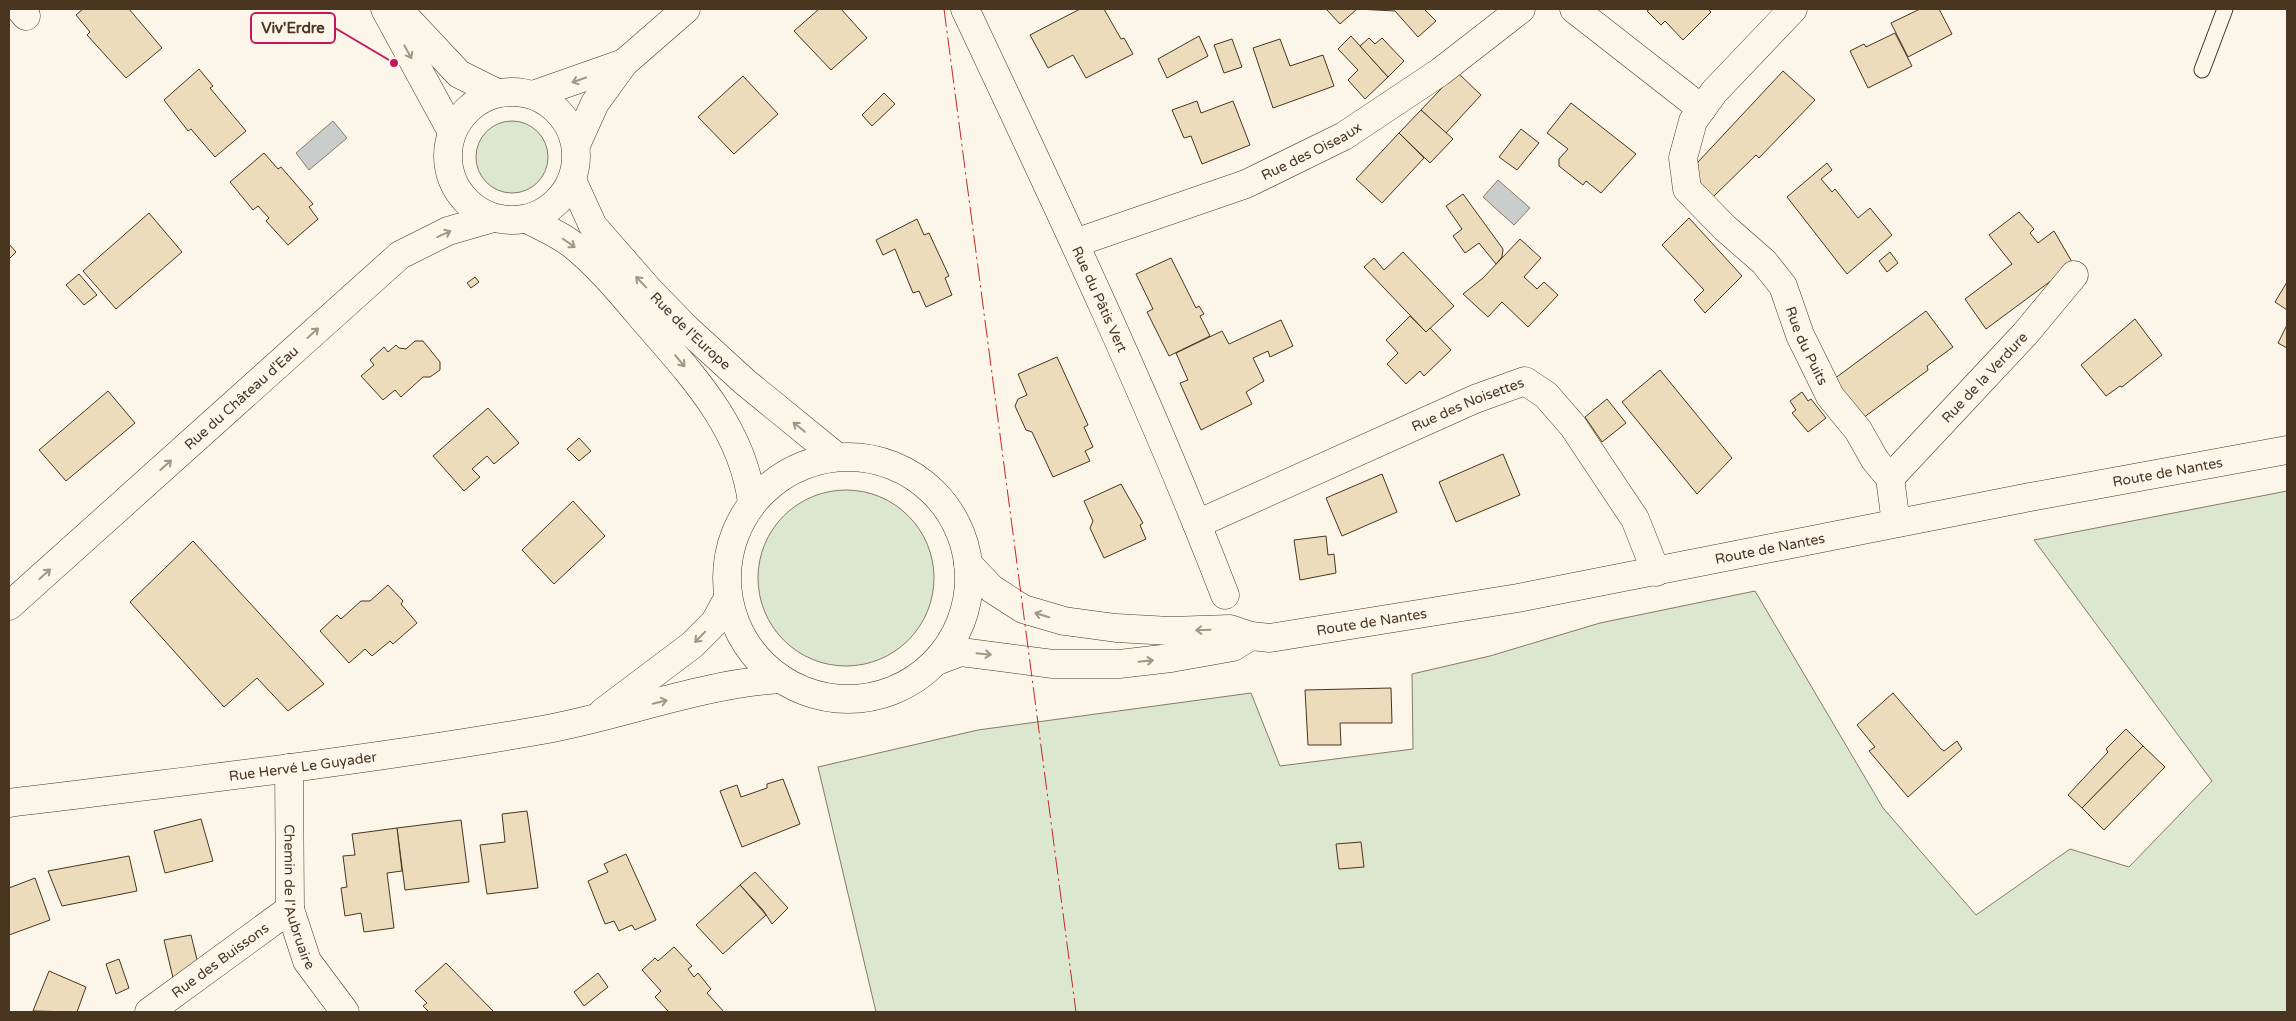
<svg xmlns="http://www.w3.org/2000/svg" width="2296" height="1021" font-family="'Varela Round',sans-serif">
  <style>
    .green { fill: #dce7d0; stroke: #887966 }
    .water { fill: #c9cecd; stroke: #887966 }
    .building { fill: #ecdcbc; stroke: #4a3520 }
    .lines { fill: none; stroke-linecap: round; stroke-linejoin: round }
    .lane-casing { stroke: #4a3520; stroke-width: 17 }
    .street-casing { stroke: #4a3520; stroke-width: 29 }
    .secondary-casing { stroke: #4a3520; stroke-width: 29 }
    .lane { stroke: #fbf6e9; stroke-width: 15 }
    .street { stroke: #fbf6e9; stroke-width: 28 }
    .secondary { stroke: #fbf6e9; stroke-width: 28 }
    .power { stroke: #c62828; stroke-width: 1; stroke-dasharray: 18 4 2.5 4; stroke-linecap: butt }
    .oneway { stroke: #a29684 }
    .labels { text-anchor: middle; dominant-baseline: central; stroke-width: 4; stroke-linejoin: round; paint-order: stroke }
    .street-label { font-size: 14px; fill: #4a3520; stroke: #fbf6e9 }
    .leader { fill: none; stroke: #c2185b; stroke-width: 2 }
    .callout-dot { fill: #c2185b; stroke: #fbf6e9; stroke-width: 2 }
    .callout { fill: #fbf6e9; stroke: #c2185b; stroke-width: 2 }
    .callout-label { font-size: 15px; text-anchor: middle; font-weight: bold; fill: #4a3520 }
  </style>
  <rect width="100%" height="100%" fill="#fbf6e9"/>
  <g class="green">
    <circle cx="512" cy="157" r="36"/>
    <circle cx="846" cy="578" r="88"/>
    <path d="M2287 491V1012H876L818 767 978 730 1251 693 1280 766 1413 749 1412 674 1490 656 1600 623 1755 591 1883 808 1976 915 2070 849 2129 867 2212 781 2034 540Z"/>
  </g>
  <g class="water">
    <path d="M333 121 347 138 309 170 296 153Z"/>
    <path d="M1498 180 1530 208 1514 225 1483 197Z"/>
  </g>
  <g class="building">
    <path d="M83 9H129L162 48 126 78 87 35 90 32 76 15Z"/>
    <path d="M819 9H841L867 38 831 70 794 31Z"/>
    <path d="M1080 9H1104L1121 39 1124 38 1133 54 1086 78 1073 55 1048 68 1030 35Z"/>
    <path d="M1326 9H1424L1436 21 1418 37 1395 11 1357 9 1340 24Z"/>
    <path d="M1650 9H1708L1711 12 1683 40 1665 21 1661 25 1647 11Z"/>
    <path d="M1920 9H1939L1952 34 1908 57 1891 23Z"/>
    <path d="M1895 33 1912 66 1868 88 1850 51 1864 44 1866 47Z"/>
    <path d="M1199 36 1208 56 1167 78 1158 59Z"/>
    <path d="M1351 36 1388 77 1365 99 1348 80 1358 70 1338 49Z"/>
    <path d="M1369 38 1375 44 1382 38 1404 61 1388 77 1360 46Z"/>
    <path d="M1232 39 1242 67 1224 73 1214 45Z"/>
    <path d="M1280 39 1290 66 1323 55 1334 86 1273 108 1253 48Z"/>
    <path d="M199 69 213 86 210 88 246 131 215 157 191 129 188 131 164 100Z"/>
    <path d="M1783 71 1815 100 1759 158 1756 155 1712 198 1691 174 1698 162Z"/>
    <path d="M1457 72 1481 95 1446 133 1421 110Z"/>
    <path d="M743 76 778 114 734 154 698 117Z"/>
    <path d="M884 93 895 104 872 126 862 115Z"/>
    <path d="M1197 101 1201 113 1233 101 1250 145 1202 164 1191 136 1184 138 1172 110Z"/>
    <path d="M1571 103 1636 154 1601 193 1586 181 1583 185 1559 166V159L1568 149 1547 133Z"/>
    <path d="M1421 110 1453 139 1430 163 1399 133Z"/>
    <path d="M1521 129 1539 143 1517 170 1499 157Z"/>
    <path d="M1399 133 1424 158 1382 203 1356 179Z"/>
    <path d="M264 153 278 169 281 167 313 204 309 207 318 219 288 245 266 221 269 218 258 206 253 210 230 182Z"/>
    <path d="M1827 163 1832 170 1821 179 1832 192 1835 189 1858 218 1870 208 1892 235 1847 274 1787 197Z"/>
    <path d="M1463 194 1503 249 1502 257 1496 264 1479 243 1465 253 1453 236 1462 229 1446 206Z"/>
    <path d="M2019 212 2034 229 2030 233 2038 243 2054 231 2072 262 2061 269 2063 272 1986 329 1965 299 2012 264 1989 235Z"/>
    <path d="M149 213 182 252 116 309 83 271Z"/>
    <path d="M1689 218 1742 276 1705 313 1694 300 1704 290 1662 245Z"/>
    <path d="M917 219 924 235 929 233 949 276 945 278 952 295 926 307 919 291 913 293 895 249 883 255 876 240Z"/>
    <path d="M1520 239 1541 258 1524 277 1537 289 1544 282 1558 295 1528 327 1502 302 1488 317 1463 294 1483 278Z"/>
    <path d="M9 244 16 252 9 259Z"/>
    <path d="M1403 252 1454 306 1426 332 1364 267 1374 258 1384 270Z"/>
    <path d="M1890 252 1898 263 1887 272 1879 261Z"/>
    <path d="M1171 258 1196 308 1199 306 1204 314 1200 316 1210 336 1169 356 1147 312 1153 309 1136 274Z"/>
    <path d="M79 274 97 295 84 305 66 285Z"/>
    <path d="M475 277 479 282 471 288 467 283Z"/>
    <path d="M2287 282V310L2275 302Z"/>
    <path d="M1926 311 1953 347 1927 366 1928 370 1863 418 1834 379Z"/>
    <path d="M1410 316 1426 332 1430 328 1451 350 1424 376 1420 371 1406 384 1387 364 1398 353 1386 340Z"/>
    <path d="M2135 319 2162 355 2122 387 2120 386 2106 396 2081 365Z"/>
    <path d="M1281 320 1293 346 1270 357 1268 351 1253 358 1264 381 1246 392 1252 404 1201 430 1180 383 1188 380 1176 353 1222 331 1229 344Z"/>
    <path d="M2287 325V348L2278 343Z"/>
    <path d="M415 341H423L440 362V370L430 377H423L401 397 395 390 383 400 361 376 374 365 370 360 384 347 388 352 396 345 399 348 406 349Z"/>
    <path d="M1057 357 1088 425 1084 427 1093 447 1085 451 1090 461 1053 477 1032 432 1026 430 1015 406 1018 399 1027 395 1018 374Z"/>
    <path d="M1660 370 1732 458 1697 494 1622 402Z"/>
    <path d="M108 391 135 423 66 481 39 450Z"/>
    <path d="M1802 392 1808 401 1811 399 1826 418 1808 432 1792 413 1796 410 1790 401Z"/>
    <path d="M1607 399 1626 423 1602 442 1585 417Z"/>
    <path d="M488 408 519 443 494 464 487 456 472 469 480 477 464 491 433 456Z"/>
    <path d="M579 438 591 451 579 461 567 449Z"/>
    <path d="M1503 454 1520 495 1456 522 1439 482Z"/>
    <path d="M1382 474 1397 512 1342 536 1326 498Z"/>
    <path d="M1121 484 1143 523 1140 525 1146 539 1104 558 1090 528 1093 521 1084 501Z"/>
    <path d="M573 501 605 536 554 584 522 550Z"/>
    <path d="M1326 536 1328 555 1334 554 1336 573 1300 580 1294 540Z"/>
    <path d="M193 541 324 684 288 711 257 678 224 707 130 602Z"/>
    <path d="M388 585 403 601 401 604 417 623 393 644 390 641 372 656 365 649 349 663 320 631 337 615 341 619 361 601H370Z"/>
    <path d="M1391 688 1392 723H1340L1341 745H1308L1305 690Z"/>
    <path d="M1893 693 1941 749 1944 751 1957 741 1962 749 1908 797 1869 751 1875 747 1857 725Z"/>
    <path d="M2126 729 2143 746 2082 808 2068 795 2108 752 2106 749Z"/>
    <path d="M2143 746 2165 767 2104 830 2082 808Z"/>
    <path d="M783 779 800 824 742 847 720 791 737 785 741 797 767 788V784Z"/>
    <path d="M527 811 538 888 487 894 480 845 505 842 502 814Z"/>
    <path d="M201 819 213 861 165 873 154 831Z"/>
    <path d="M461 820 469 882 405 890 397 828Z"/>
    <path d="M397 828 402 871 387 873 394 928 364 932 361 913 345 916 341 888 347 887 343 856 355 855 352 834Z"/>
    <path d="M1361 842 1364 867 1339 869 1336 844Z"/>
    <path d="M626 854 656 920 635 930 632 925 619 931 614 921 605 924 588 881 608 872 604 864Z"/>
    <path d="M129 856 137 891 62 906 48 871Z"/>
    <path d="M755 872 788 908 772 924 763 910 740 885Z"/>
    <path d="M35 878 50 920 9 935V888Z"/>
    <path d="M740 885 766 915 723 954 696 925Z"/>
    <path d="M191 935 199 968 174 982 164 940Z"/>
    <path d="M674 947 692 966 688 969 694 977 698 973 711 989 707 993 724 1012H669L655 997 661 991 642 970 655 958 658 961Z"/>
    <path d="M119 959 129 988 116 994 106 964Z"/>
    <path d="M446 963 494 1012H429L423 1006 427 1003 415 991Z"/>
    <path d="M49 971 86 987 77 1012 33 1011Z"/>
    <path d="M598 973 608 987 584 1006 574 992Z"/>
  </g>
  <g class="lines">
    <defs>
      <path id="lane" d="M2202 70 2225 9"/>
      <g id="street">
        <path d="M20 9 26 16"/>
        <path id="s1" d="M965 9C1056 202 1148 396 1225 595"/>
        <path d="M1574 9 1702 109"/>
        <path id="s2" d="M1793 9 1714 92 1693 121 1683 158 1687 189 1725 228 1764 262 1783 286 1800 335 1830 396 1858 430 1875 460 1890 478 1896 523"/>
        <path id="s3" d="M1075 243 1246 184 1344 136 1440 72 1521 9"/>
        <path id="s4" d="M1890 478 2025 334 2074 275"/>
        <path id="s5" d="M1197 524 1475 399 1525 381 1546 395 1573 426 1635 519 1656 572"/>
        <path id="s6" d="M9 606 400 255 448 231 493 218"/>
        <path id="s7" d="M289 768 290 909 307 961 345 1012"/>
        <path id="s8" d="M149 1012 290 909"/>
      </g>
      <g id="secondary">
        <path d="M385 9 452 132"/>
        <path d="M398 9 459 74 497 93"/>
        <circle cx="512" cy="156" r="64"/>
        <path d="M533 95 624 63"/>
        <path d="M576 145 595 103 624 63 686 9"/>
        <path id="s9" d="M572 180 593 226 649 290 687 329 745 382 837 457"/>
        <path d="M527 219C542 227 559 234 573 245 599 266 622 294 644 320 691 374 743 428 752 503"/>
        <circle cx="848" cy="578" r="121"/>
        <path id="s10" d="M968 564 992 589 1023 609 1064 621 1116 628 1170 631 1230 629 1251 636 1270 638 1518 598 2030 497 2287 450"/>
        <path d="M937 661 961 652 1053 664H1119L1171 658 1233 647 1251 636"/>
        <path d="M603 712 692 645 715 622 728 598"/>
        <path id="s11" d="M9 803C187 781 366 761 542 730 622 716 699 684 781 679"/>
      </g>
    </defs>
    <use href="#lane" class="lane-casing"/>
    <use href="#street" class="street-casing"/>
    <use href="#secondary" class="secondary-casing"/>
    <use href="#lane" class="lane"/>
    <use href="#street" class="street"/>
    <use href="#secondary" class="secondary"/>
    <path class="power" d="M944 9 1076 1012"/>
  </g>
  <defs><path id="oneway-shaft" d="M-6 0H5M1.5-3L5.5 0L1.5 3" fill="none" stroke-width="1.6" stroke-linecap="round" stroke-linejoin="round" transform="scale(1.25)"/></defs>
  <g class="oneway">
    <use href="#oneway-shaft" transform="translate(408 52) rotate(61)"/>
    <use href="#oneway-shaft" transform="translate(579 80) rotate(161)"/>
    <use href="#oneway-shaft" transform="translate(444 234) rotate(-24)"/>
    <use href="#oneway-shaft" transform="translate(569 243) rotate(35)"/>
    <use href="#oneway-shaft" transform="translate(641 282) rotate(-134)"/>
    <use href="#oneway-shaft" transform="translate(313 333) rotate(-42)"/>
    <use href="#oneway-shaft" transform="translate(680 361) rotate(50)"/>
    <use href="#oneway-shaft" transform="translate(799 427) rotate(-141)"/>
    <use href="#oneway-shaft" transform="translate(166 465) rotate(-42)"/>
    <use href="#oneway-shaft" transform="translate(45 574) rotate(-42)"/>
    <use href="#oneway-shaft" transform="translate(1042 615) rotate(-163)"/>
    <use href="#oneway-shaft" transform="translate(1203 630) rotate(178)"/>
    <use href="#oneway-shaft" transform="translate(700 637) rotate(134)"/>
    <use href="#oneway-shaft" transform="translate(984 654) rotate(6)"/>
    <use href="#oneway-shaft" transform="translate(1146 661) rotate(-6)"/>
    <use href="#oneway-shaft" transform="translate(660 702) rotate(-14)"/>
  </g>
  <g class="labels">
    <g class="street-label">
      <text stroke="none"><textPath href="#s3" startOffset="254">Rue des Oiseaux</textPath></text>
      <text stroke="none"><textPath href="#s1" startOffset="320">Rue du Pâtis Vert</textPath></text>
      <text stroke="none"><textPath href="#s9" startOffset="194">Rue de l'Europe</textPath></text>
      <text stroke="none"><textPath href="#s2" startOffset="421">Rue du Puits</textPath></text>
      <text stroke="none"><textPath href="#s4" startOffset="138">Rue de la Verdure</textPath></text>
      <text stroke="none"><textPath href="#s6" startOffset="312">Rue du Château d'Eau</textPath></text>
      <text stroke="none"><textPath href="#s5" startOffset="296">Rue des Noisettes</textPath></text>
      <text stroke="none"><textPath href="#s10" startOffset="1235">Route de Nantes</textPath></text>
      <text stroke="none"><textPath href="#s10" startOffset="830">Route de Nantes</textPath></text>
      <text stroke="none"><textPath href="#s10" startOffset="425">Route de Nantes</textPath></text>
      <text stroke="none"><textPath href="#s11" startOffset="296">Rue Hervé Le Guyader</textPath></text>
      <text stroke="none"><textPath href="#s7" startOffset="130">Chemin de l'Aubruaire</textPath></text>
      <text stroke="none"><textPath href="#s8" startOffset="88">Rue des Buissons</textPath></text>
    </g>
  </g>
  <path class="leader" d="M394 63L335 28"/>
  <circle class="callout-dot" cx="394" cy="63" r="5"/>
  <rect class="callout" x="251" y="13" width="84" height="30" rx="5"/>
  <g class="callout-label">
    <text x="293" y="33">Viv'Erdre</text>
  </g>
  <rect width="2296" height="1021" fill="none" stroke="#4a3520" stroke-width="20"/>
</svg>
